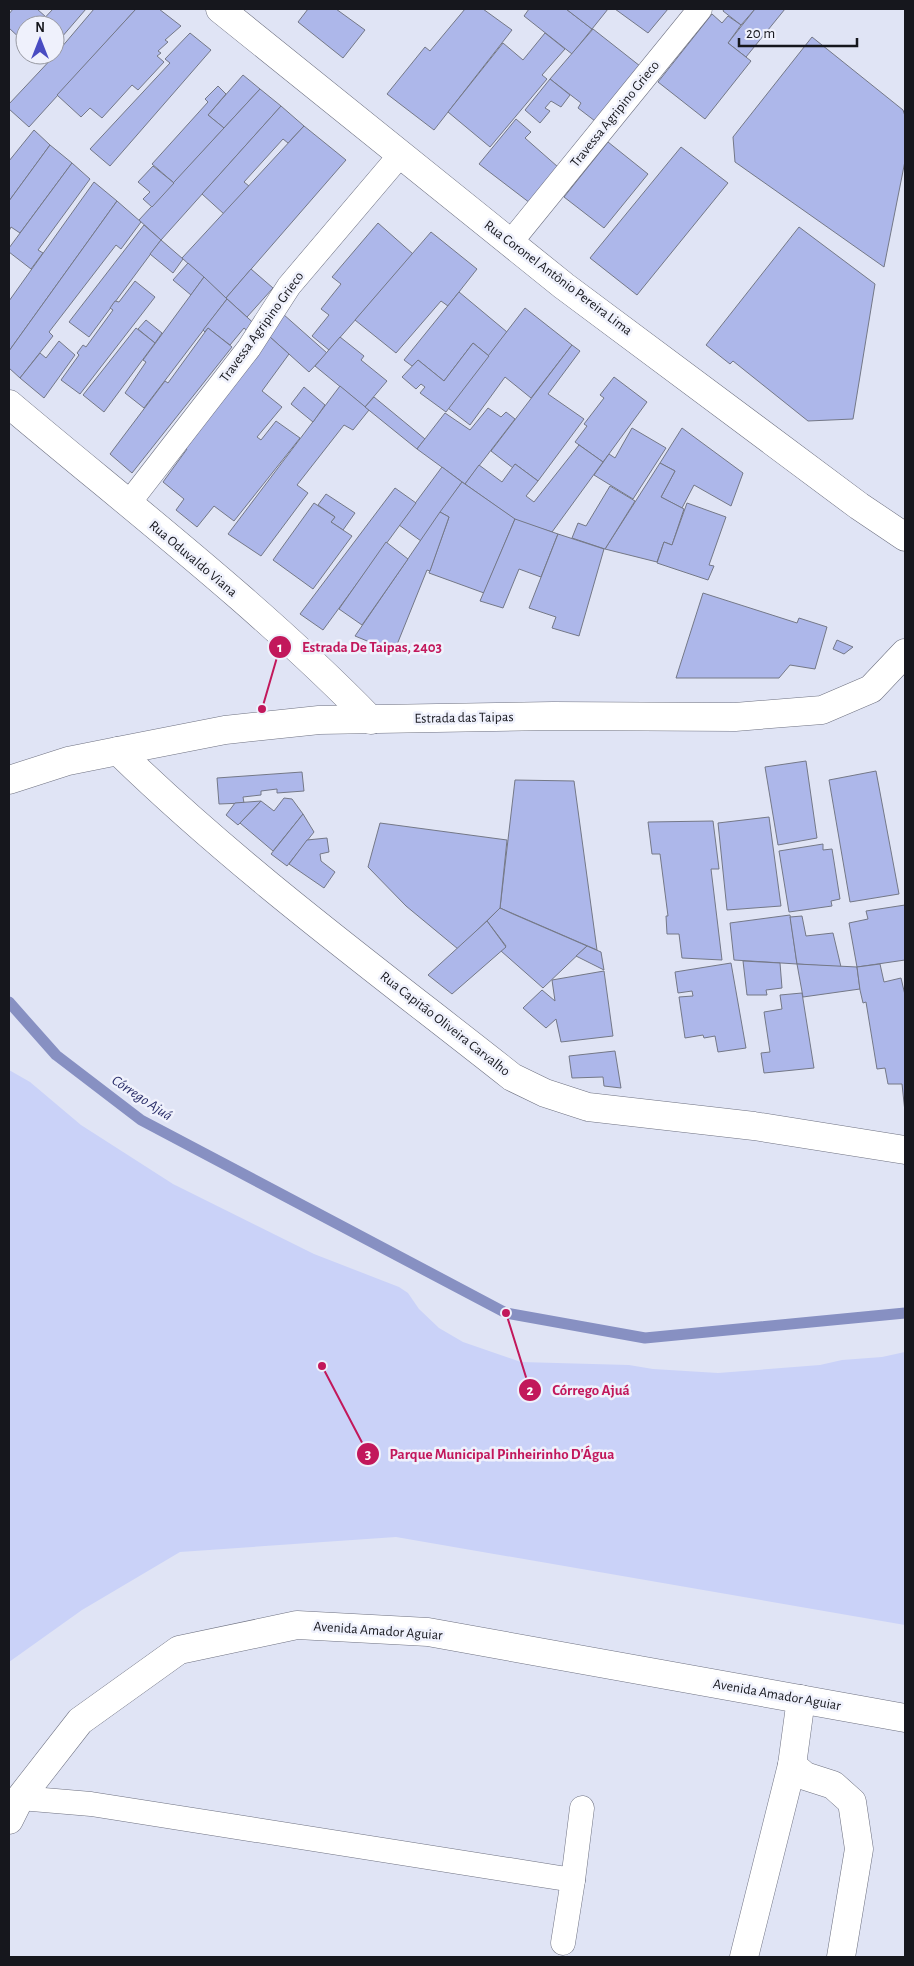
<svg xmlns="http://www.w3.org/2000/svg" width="914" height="1966" font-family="'Alegreya Sans',sans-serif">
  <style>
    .green { fill: #cad2f8 }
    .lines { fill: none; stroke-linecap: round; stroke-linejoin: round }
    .stream { stroke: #8790c2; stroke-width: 11 }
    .building { fill: #adb7ea; stroke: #747887 }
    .service-casing { stroke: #6e7181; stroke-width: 25 }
    .minor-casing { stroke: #6e7181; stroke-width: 29 }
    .secondary-casing { stroke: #6e7181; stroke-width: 29 }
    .service { stroke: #fff; stroke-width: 24 }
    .minor { stroke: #fff; stroke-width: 28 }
    .secondary { stroke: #fff; stroke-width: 28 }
    .labels { text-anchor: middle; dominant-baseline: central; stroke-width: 5; stroke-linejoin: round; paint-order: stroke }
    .street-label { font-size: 14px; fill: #16171d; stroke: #eff1fc }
    .water-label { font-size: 15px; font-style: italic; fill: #262a66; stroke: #eff1fc }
    .leader { fill: none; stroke: #c2185b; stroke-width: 2 }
    .callout-dot { fill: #c2185b; stroke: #eff1fc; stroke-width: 2 }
    .mark-label { font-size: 15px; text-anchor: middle; font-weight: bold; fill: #fff }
    .callout-label { font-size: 15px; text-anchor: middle; font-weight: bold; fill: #c2185b; stroke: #eff1fc; stroke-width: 5; stroke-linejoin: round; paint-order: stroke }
  </style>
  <rect width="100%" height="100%" fill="#e0e4f5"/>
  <path class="green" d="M9 1070 30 1082 81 1125 173 1184 314 1254 399 1287 408 1293 419 1309 439 1328 463 1342 521 1362 629 1365 653 1369 718 1373 820 1365 842 1360 882 1357 905 1352V1625L396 1537 180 1552 82 1610 9 1662Z"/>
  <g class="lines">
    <path class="stream" d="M9 1002 56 1055 141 1120 506 1313 645 1338 905 1313"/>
  </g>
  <g class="building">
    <path d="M13 9H37L46 17 38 25H25L24 42 9 28V14Z"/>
    <path d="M53 9H86L55 45V25H38Z"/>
    <path d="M94 9H136L29 127 9 109V104L55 55Z"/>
    <path d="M136 9H159L181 26 165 40 168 42 158 51 161 53 157 56 164 62 138 90 132 85 102 118 90 108 81 117 57 95Z"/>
    <path d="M308 9H336L365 30 343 58 298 22Z"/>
    <path d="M465 9H483L512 30 434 130 387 94 425 47 430 51Z"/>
    <path d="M529 9H566L592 29 572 54 524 16Z"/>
    <path d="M566 9H608L592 29Z"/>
    <path d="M615 9H668L648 33Z"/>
    <path d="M724 9H755L741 25 723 11Z"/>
    <path d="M755 9H785L746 57 728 43Z"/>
    <path d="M712 14 722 23 728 16 741 25 728 43 751 61 705 119 658 82Z"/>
    <path d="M593 29 640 66 595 121 578 108 581 103 550 79Z"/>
    <path d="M190 33 211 50 110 166 90 149 170 63 165 59Z"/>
    <path d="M545 33 565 49 542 75 547 79 490 147 448 112 503 43 523 60Z"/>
    <path d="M812 37 903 110 905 116V161L884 267 735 162 733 137Z"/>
    <path d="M243 75 260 89 224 128 208 115Z"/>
    <path d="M550 79 570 95 561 107 551 101 545 108 550 111 540 123 525 110Z"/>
    <path d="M218 86 226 94 208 115 224 128 174 183 152 164 208 102 205 99Z"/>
    <path d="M260 89 281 106 161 240 139 220Z"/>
    <path d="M281 106 304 126 288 143 283 139 244 182 249 186 224 214 202 194Z"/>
    <path d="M516 119 531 132 525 138 558 167 530 203 479 164Z"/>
    <path d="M304 126 346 160 226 298 182 258Z"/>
    <path d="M34 130 50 145 9 201V161Z"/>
    <path d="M608 142 648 174 604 228 564 197Z"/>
    <path d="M50 145 72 163 20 233 11 227 9 231V201Z"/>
    <path d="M681 147 728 183 637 295 590 258Z"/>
    <path d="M72 163 90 179 38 250 43 253 31 269 9 252V248Z"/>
    <path d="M153 166 174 183 152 207 143 199 150 192 138 182Z"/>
    <path d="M94 182 117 201 9 351V301Z"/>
    <path d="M117 201 141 222 121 249 116 245 49 332 53 336 20 378 9 368V351Z"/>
    <path d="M378 223 413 254 329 350 312 336 329 315 321 309 341 284 332 277Z"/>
    <path d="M144 225 161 240 89 337 69 322Z"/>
    <path d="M799 227 875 284 853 419 808 421 733 361 730 364 706 345Z"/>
    <path d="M431 232 477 269 448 306 441 301 396 353 355 320Z"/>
    <path d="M161 240 183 259 173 273 150 254Z"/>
    <path d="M188 263 204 277 191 295 173 280Z"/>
    <path d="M251 269 273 288 247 317 226 298Z"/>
    <path d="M204 277 227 299 144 408 125 393 146 362 143 360Z"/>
    <path d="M135 281 155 297 80 394 61 380 79 355 77 353 83 345 86 347 113 310 110 308 115 301 119 302Z"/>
    <path d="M459 292 507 332 489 356 473 343 444 381 418 360 412 366 404 360Z"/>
    <path d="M227 299 259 328 253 336 244 328 230 345 208 328 205 332 203 330Z"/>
    <path d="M525 308 572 345 531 398 505 377 470 425 448 408Z"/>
    <path d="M283 314 327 353 309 372 270 337Z"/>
    <path d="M146 320 162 333 155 343 138 329Z"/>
    <path d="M136 328 155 343 104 412 83 395Z"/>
    <path d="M208 328 232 347 132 473 110 454 165 381 168 383Z"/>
    <path d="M270 337 289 354 262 391 282 407 257 437 261 440 276 421 300 438 234 521 214 506 197 527 176 510 184 499 163 482 187 449 185 448Z"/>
    <path d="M340 337 364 356 361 360 387 381 365 407 315 366Z"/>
    <path d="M59 341 75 355 44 398 20 378 40 353 46 358Z"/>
    <path d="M473 343 489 356 446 412 420 393 425 387 421 384 416 389 402 377 418 360 444 381Z"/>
    <path d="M572 345 580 351 548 394 584 419 538 481 515 464 513 468 491 451Z"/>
    <path d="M614 377 647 402 603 462 575 442 587 426 584 424 604 398 600 395Z"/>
    <path d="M340 386 369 410 353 430 344 425 297 485 308 493 261 556 228 534Z"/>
    <path d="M304 387 325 405 313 422 291 404Z"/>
    <path d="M374 397 425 439 417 449 365 407Z"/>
    <path d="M488 408 501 417 506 412 515 419 465 484 417 449 445 413 470 430Z"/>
    <path d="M632 428 666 448 633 499 594 475 609 454 615 458Z"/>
    <path d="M682 428 743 473 731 506 694 485 682 508 661 497 675 471 660 463Z"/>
    <path d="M579 445 603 462 552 532 517 521 465 484 479 465 502 482 515 464 538 481 526 496 534 502Z"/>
    <path d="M660 463 675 471 661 497 684 509 672 545 664 542 657 562 605 549Z"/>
    <path d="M442 467 462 482 421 541 399 525Z"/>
    <path d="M462 482 515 519 484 593 429 573 449 517 440 512Z"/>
    <path d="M610 486 635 501 605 549 572 538 578 523 586 526Z"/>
    <path d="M395 488 416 503 323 630 300 614Z"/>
    <path d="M326 494 355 513 343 530 331 522 335 517 318 505Z"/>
    <path d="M314 503 335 517 331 522 352 536 313 589 273 560Z"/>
    <path d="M687 503 726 517 709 565 714 566 708 580 657 563 664 542 672 545Z"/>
    <path d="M440 512 449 517 430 571 427 570 394 652 355 636Z"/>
    <path d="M515 519 558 534 541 577 519 569 503 608 480 601Z"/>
    <path d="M558 534 604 549 579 636 552 628 556 617 529 608Z"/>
    <path d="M386 542 408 559 362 625 339 609Z"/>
    <path d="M703 593 797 623 799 618 827 627 815 669 790 665 779 678H676Z"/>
    <path d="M837 640 853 647 844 654 833 649Z"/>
    <path d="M806 761 817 838 778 845 765 767Z"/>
    <path d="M876 771 899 894 850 902 829 780Z"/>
    <path d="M302 772 304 791 277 793V789L261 791V795L243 797 244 803 219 804 217 778Z"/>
    <path d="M515 780 574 781 597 950 500 908Z"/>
    <path d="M284 798 292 799 303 814 273 851 240 823 261 801 274 811Z"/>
    <path d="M261 801 238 825 226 815 235 803Z"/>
    <path d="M303 814 314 832 287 866 271 854Z"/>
    <path d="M769 817 781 906 727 910 718 823Z"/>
    <path d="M713 821 719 869H711L722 960 682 958 679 934H667L666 916H668L660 854H652L648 822Z"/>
    <path d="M380 823 507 840 500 908 458 949 406 906 368 867Z"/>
    <path d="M327 838 329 852 320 854 321 861 335 872 324 888 289 864 307 840Z"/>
    <path d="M823 844V850L832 849 840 899 831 901 832 906 789 912 779 851Z"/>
    <path d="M905 905V960L857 967 849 923 868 919 866 911Z"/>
    <path d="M500 908 513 914 587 946 543 988 501 951 506 946 487 921Z"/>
    <path d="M790 915 797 964 734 960 730 923Z"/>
    <path d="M802 916 806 936 833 933 841 967 797 964 790 917Z"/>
    <path d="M487 921 506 947 452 994 428 975Z"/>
    <path d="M587 946 601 952 604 970 576 956Z"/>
    <path d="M743 961 780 963 782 988 766 990 767 995H747Z"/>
    <path d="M731 963 746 1048 718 1052 715 1036 704 1038 703 1035 685 1038 679 997 693 996 692 991 678 993 675 972Z"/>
    <path d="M797 964 857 967 860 989 803 997Z"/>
    <path d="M880 964 884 982 901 978 905 995V1112L902 1084H888L885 1068 877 1069 866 1002 863 1003 860 990 857 967Z"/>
    <path d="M604 971 613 1036 561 1042 556 1019 546 1028 523 1008 542 990 555 1001 552 980Z"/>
    <path d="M802 993 814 1068 764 1073 761 1053 770 1052 764 1012 782 1009 780 995Z"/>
    <path d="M615 1051 621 1088 604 1086 603 1077 572 1078 569 1056Z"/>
  </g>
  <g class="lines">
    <defs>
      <g id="service">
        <path d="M510 243 700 9"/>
        <path d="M128 504 249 348 289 286 401 154"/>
        <path d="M20 1798 91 1804 573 1880 582 1808"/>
        <path d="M563 1943 573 1880"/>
      </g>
      <g id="minor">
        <path d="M220 9 564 286 859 506 905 537"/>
        <path d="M9 404C131 507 260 606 371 720"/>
        <path d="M118 751C240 870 378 971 512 1077L545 1093 588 1107 754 1126 905 1150"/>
        <path d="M801 1699 792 1765 805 1776 833 1785 852 1802 859 1849 841 1957"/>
        <path d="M9 1820 20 1798 80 1721 179 1650 297 1625 428 1632 905 1718"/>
        <path d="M744 1957 792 1765"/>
      </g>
      <path id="secondary" d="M9 780 68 761 118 751 225 730 319 720 553 716 735 717 822 710 871 689 905 653"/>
    </defs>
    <use href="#service" class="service-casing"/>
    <use href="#minor" class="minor-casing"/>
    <use href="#secondary" class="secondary-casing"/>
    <use href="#service" class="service"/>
    <use href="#minor" class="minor"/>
    <use href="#secondary" class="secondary"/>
  </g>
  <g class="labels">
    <g class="street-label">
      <text transform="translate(615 114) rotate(-51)">Travessa Agripino Grieco</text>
      <text transform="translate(558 278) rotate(37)">Rua Coronel Antônio Pereira Lima</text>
      <text transform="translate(262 327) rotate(-54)">Travessa Agripino Grieco</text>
      <text transform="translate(193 559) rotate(40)">Rua Oduvaldo Viana</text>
      <text transform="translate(464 718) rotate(-1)">Estrada das Taipas</text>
      <text transform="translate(445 1024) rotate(38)">Rua Capitão Oliveira Carvalho</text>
      <text transform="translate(378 1631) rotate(4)">Avenida Amador Aguiar</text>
      <text transform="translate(777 1695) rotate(10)">Avenida Amador Aguiar</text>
    </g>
    <g class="water-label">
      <text transform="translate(142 1098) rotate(34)">Córrego Ajuá</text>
    </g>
  </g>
  <path class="leader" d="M262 709L280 647M506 1313L530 1390M322 1366L368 1454"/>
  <g class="callout-dot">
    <circle cx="262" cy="709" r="5"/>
    <circle cx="506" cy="1313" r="5"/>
    <circle cx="322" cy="1366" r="5"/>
    <circle cx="280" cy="647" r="12"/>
    <circle cx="530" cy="1390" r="12"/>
    <circle cx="368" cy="1454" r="12"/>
  </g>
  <g class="mark-label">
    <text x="280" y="652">1</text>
    <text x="530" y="1395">2</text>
    <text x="368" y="1459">3</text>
  </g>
  <g class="callout-label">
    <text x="372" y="652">Estrada De Taipas, 2403</text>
    <text x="591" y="1395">Córrego Ajuá</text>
    <text x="502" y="1459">Parque Municipal Pinheirinho D'Água</text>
  </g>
  <rect width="914" height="1966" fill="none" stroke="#16171d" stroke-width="20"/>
  <g transform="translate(40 40)"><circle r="24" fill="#eff1fc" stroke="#989aa3"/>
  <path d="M0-4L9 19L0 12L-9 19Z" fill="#494cc2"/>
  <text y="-8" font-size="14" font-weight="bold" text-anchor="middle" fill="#16171d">N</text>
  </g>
  <path d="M739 38v8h118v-8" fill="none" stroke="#16171d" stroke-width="2.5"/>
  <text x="746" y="38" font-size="15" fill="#16171d" stroke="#eff1fc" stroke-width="4" paint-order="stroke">20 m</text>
</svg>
